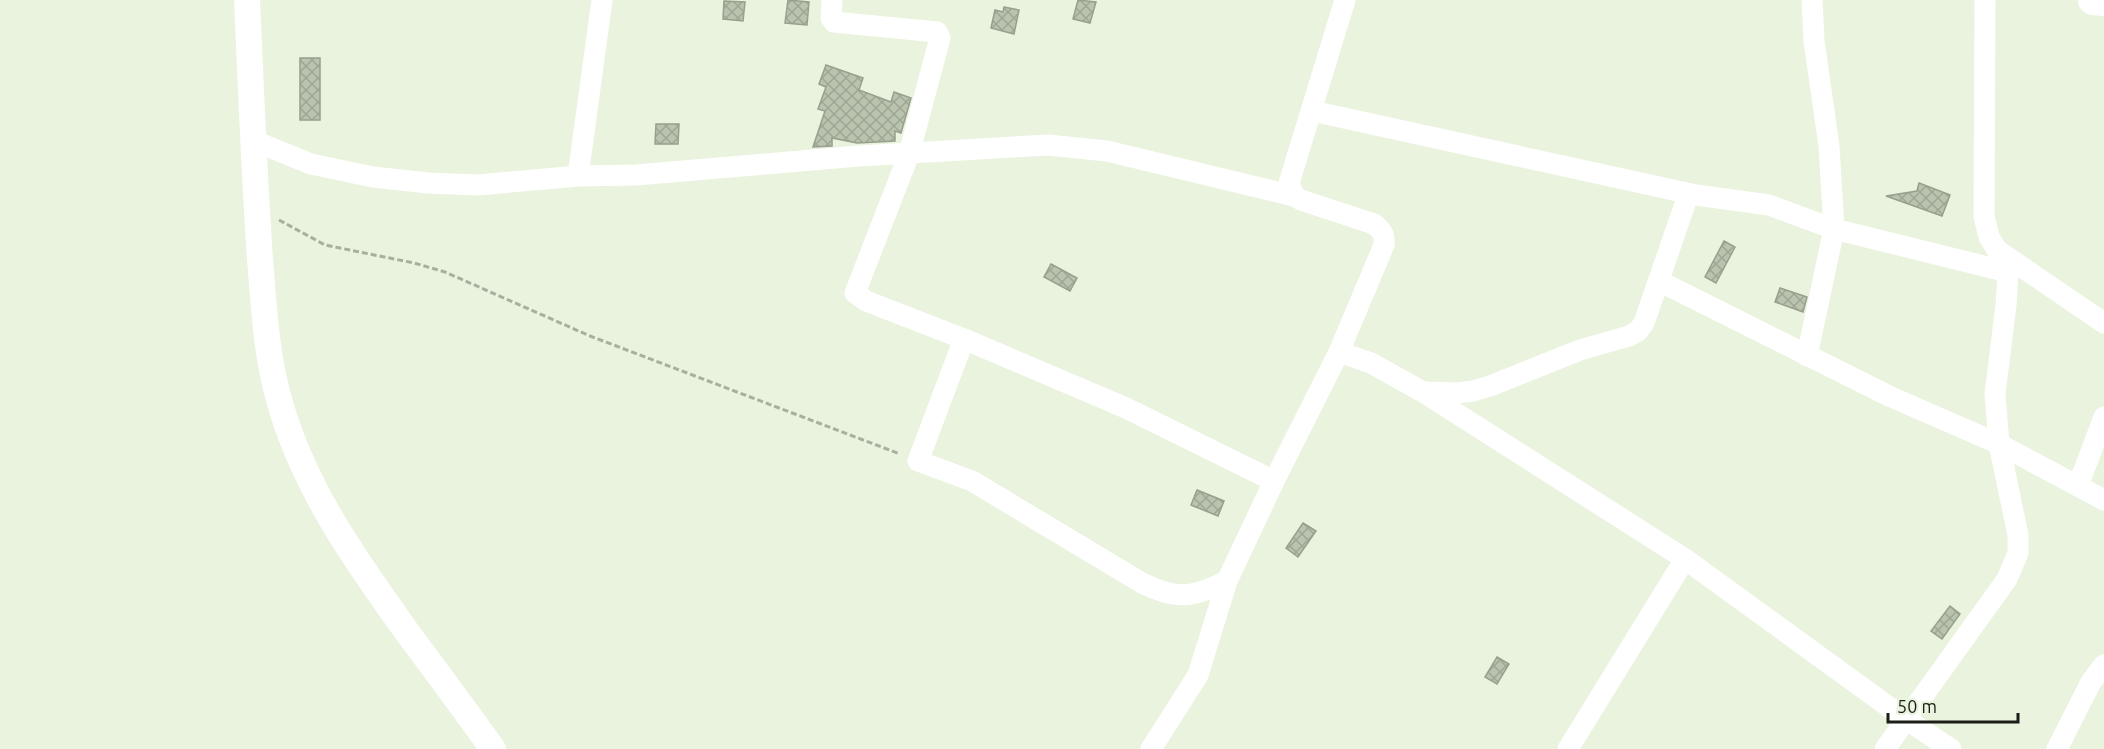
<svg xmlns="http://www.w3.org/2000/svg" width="2104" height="749" font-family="Ubuntu,sans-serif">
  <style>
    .building { fill: url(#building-cross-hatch); stroke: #97a08c; stroke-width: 1.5 }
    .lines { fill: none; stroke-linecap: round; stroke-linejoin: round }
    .path { stroke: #a7af9e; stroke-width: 3; stroke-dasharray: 6 3; stroke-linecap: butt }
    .minor { stroke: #fff; stroke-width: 21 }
    .tertiary { stroke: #fff; stroke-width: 26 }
    .secondary { stroke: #fff; stroke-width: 30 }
  </style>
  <defs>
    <pattern id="building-cross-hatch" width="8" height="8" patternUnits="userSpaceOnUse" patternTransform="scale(1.5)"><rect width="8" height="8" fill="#b9c3ae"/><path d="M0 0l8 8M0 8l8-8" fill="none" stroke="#9ea795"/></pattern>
  </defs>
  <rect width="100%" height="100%" fill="#e9f3de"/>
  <g class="building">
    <path d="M788 0 809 2 807 25 785 23Z"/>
    <path d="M1078 0 1096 2 1090 23 1073 19Z"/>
    <path d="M724 1 745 2 743 21 723 19Z"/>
    <path d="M1004 7 1019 10 1014 34 991 28 995 10 1003 12Z"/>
    <rect x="300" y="58" width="20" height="62"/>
    <path d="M826 65 863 78 859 90 891 102 894 92 911 98 901 133 895 131V141L857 143 832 138V146L813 147 825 111 818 109 826 87 819 84Z"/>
    <path d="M656 124H679L678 144H655Z"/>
    <path d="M1919 183 1950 195 1942 216 1886 196 1917 191Z"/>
    <path d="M1724 241 1735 247 1716 283 1705 277Z"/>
    <path d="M1051 264 1077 278 1070 291 1044 277Z"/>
    <path d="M1780 288 1807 297 1803 312 1775 302Z"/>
    <path d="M1197 490 1224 501 1218 516 1191 505Z"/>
    <path d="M1303 523 1316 531 1298 557 1286 548Z"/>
    <path d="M1950 606 1960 614 1942 639 1931 631Z"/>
    <path d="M1497 657 1509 664 1497 684 1485 677Z"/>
  </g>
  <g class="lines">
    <path class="path" d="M279 220 325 245 414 263 445 272 590 336 900 454"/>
    <g class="minor">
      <path d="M832 0 831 18 834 22 937 32 940 38 909 154 855 293 866 301 964 339 1126 408 1274 481"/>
      <path d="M1985 0 1984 216 1989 237 1997 250 2104 323"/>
      <path d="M1312 111 1696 195 1769 205 1834 229 2008 272"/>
      <path d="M254 141 311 164 373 177 428 183 478 185 578 176 636 175 859 156 1048 145 1107 151 1294 196"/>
      <path d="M578 176 602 0"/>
      <path d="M1659 281 1889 396 1999 444 2104 500"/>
      <path d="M964 339 918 461 972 481 1142 583C1177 600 1192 598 1227 581L1274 481 1339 352 1384 245C1385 234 1382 231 1374 224L1301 200 1294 196 1289 183 1345 0"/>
      <path d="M1339 352 1371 363 1423 392 1685 559 1907 720 1951 749"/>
      <path d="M1807 356 1834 229 1829 146 1814 41 1812 0"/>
      <path d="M1425 392 1456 393 1473 391 1490 386 1580 350 1629 336 1638 331 1644 323 1686 201 1690 194"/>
      <path d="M2078 486 2104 417"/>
      <path d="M1151 749 1198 675 1227 581"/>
      <path d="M1568 749 1685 559"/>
      <path d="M1885 749 2007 579 2018 553V535L1999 444 1995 394 2006 305 2009 260"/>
      <path d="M2057 749 2091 682 2104 665"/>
    </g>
    <path class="tertiary" d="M247 0C251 86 254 173 260 259 264 307 266 356 280 403 304 488 356 561 407 632 436 671 465 710 493 749"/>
    <path class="secondary" d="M2093 0 2104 1"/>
  </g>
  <path d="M1888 713v9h130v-9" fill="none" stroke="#1b1f17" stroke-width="3"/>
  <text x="1897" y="713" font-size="18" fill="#1b1f17" stroke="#e9f3de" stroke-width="4.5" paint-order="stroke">50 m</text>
</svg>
